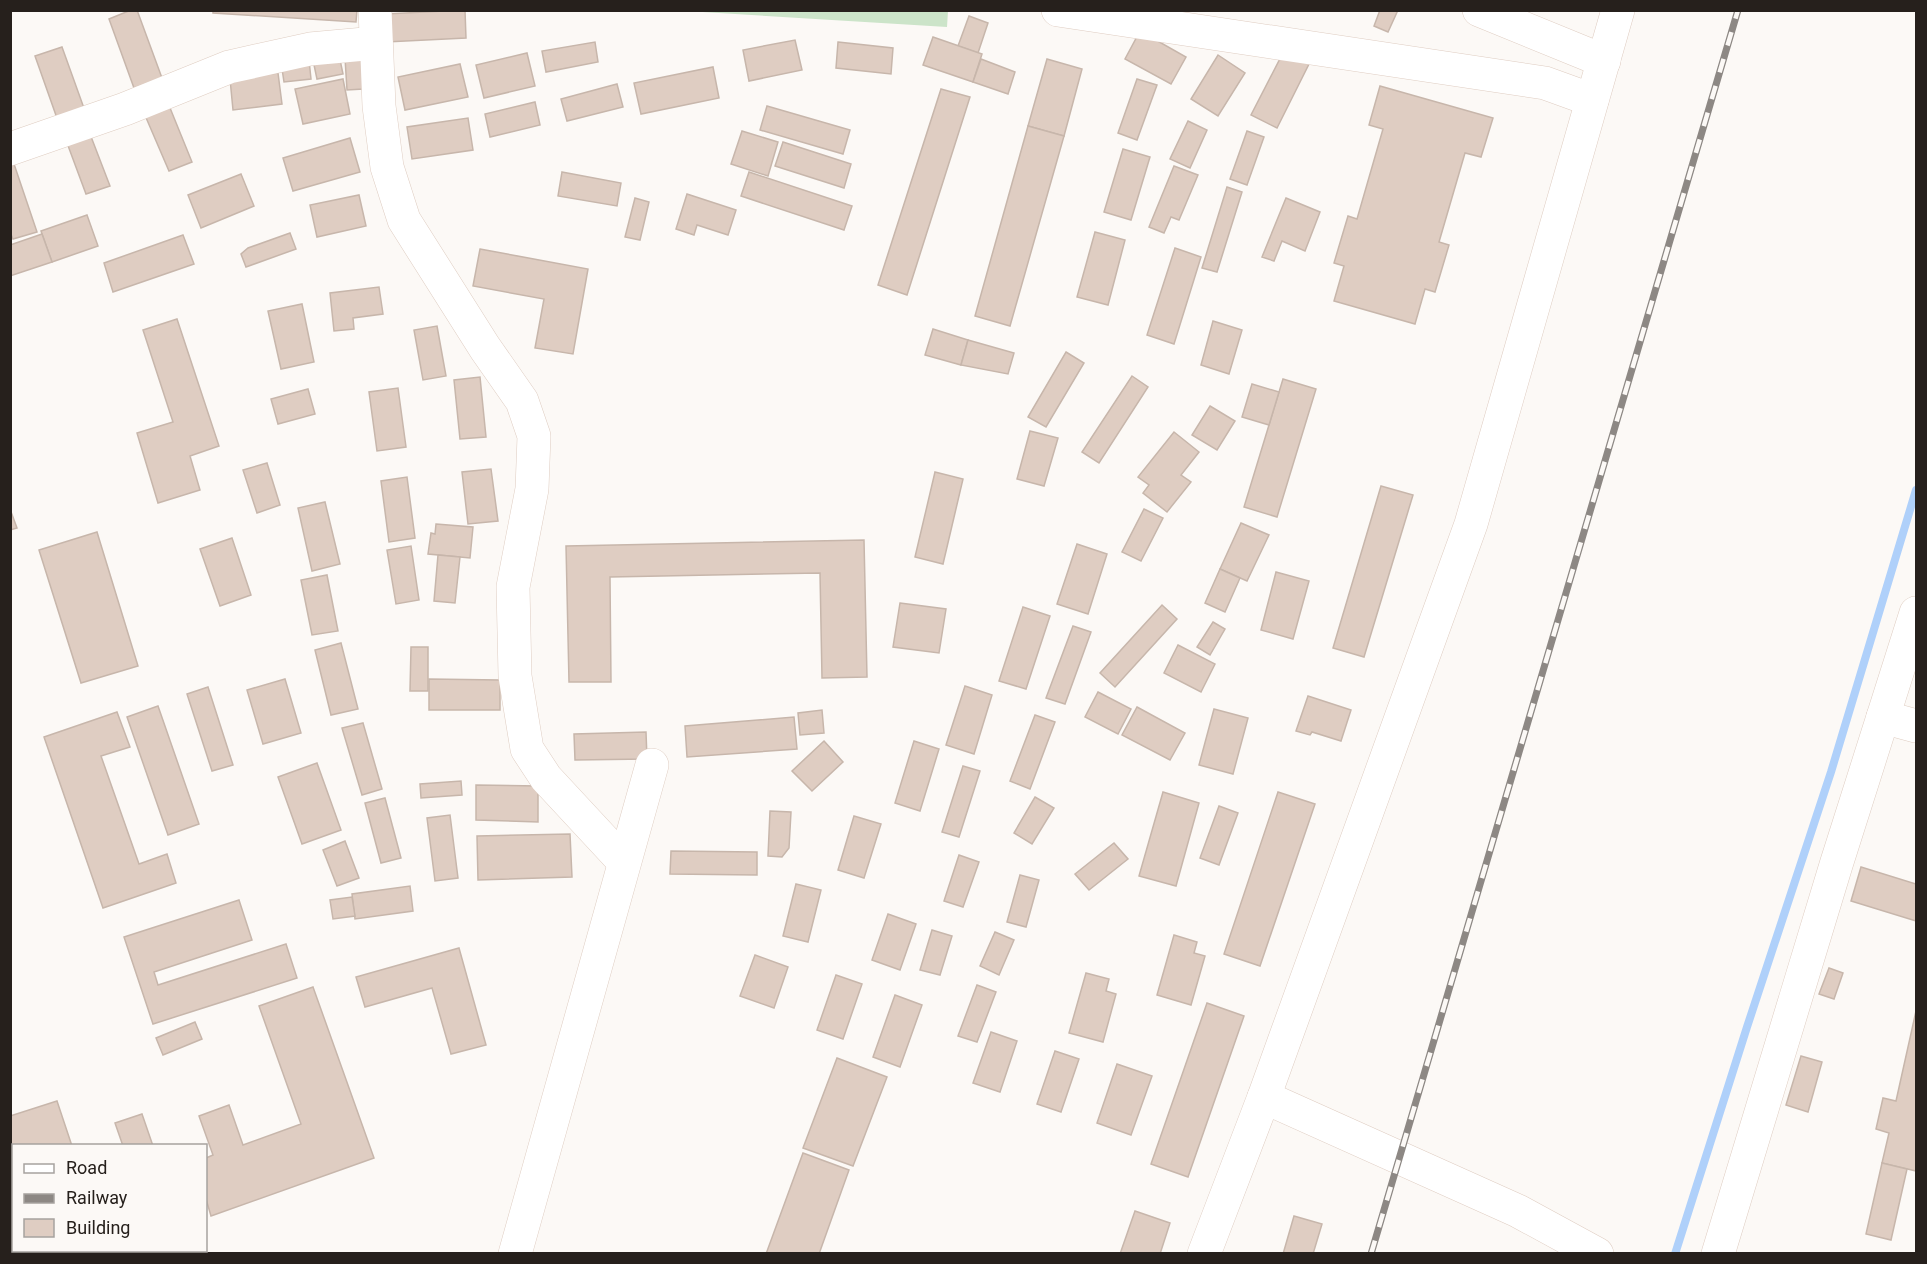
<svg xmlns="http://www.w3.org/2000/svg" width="1927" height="1264" font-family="Roboto,sans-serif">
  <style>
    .green { fill: #cce4c9 }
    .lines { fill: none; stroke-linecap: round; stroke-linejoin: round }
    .stream { stroke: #afd0fa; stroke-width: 8 }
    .building { fill: #dfcdc2; stroke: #c7b6ab; stroke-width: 1.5 }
    .minor-casing { stroke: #dfcdc2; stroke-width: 34 }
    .major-casing { stroke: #dfcdc2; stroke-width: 34 }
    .minor { stroke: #fff; stroke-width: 33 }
    .major { stroke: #fff; stroke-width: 33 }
    .rail-casing { stroke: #8d8884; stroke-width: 7 }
    .rail { stroke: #fcf9f6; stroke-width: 4.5; stroke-dasharray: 14; stroke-linecap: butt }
  </style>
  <rect width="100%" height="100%" fill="#fcf9f6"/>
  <path class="green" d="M686 11 948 10V11L947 27Z"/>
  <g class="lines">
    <path class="stream" d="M1675 1254 1747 1027 1831 772 1916 490"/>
  </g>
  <g class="building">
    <path d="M131 10H137L162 78 134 88 109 19Z"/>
    <path d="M213 10H357L356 22 213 13Z"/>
    <path d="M465 10 466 38 386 42 385 14Z"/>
    <path d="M1380 10H1398L1388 32 1374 26Z"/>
    <path d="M969 16 988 23 978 53 958 46Z"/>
    <path d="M1140 31 1186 57 1171 84 1125 59Z"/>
    <path d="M933 37 982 54 973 82 923 65Z"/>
    <path d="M795 40 802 70 749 81 743 50Z"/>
    <path d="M595 42 598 62 546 72 542 51Z"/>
    <path d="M838 42 893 48 891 74 836 68Z"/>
    <path d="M62 47 85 111 58 121 35 56Z"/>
    <path d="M1286 47 1311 60 1277 128 1251 115Z"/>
    <path d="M527 53 535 86 484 98 476 65Z"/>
    <path d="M339 55 343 74 317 79 313 60Z"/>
    <path d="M1218 55 1245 73 1218 116 1191 99Z"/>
    <path d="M361 57 363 89 347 90 345 58Z"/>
    <path d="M981 59 1015 72 1008 94 973 82Z"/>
    <path d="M1047 59 1082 69 1064 136 1028 126Z"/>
    <path d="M309 60 311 79 284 82 281 62Z"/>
    <path d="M460 64 468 97 405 110 398 77Z"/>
    <path d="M713 67 719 98 641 114 634 83Z"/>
    <path d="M278 73 282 104 233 110 230 79Z"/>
    <path d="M343 79 350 114 303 124 295 89Z"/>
    <path d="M1137 79 1157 85 1137 140 1118 133Z"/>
    <path d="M617 84 623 107 567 121 561 99Z"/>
    <path d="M1380 86 1493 118 1481 157 1465 153 1439 242 1449 245 1435 292 1425 289 1415 324 1334 301 1344 266 1334 263 1348 216 1357 219 1383 129 1369 125Z"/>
    <path d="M941 89 970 97 907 295 878 285Z"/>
    <path d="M535 102 540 125 490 137 485 114Z"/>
    <path d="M168 103 192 162 169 171 144 113Z"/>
    <path d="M767 106 850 130 843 154 760 130Z"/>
    <path d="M468 118 473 150 412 159 407 127Z"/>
    <path d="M1188 121 1207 130 1190 168 1170 159Z"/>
    <path d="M1028 126 1064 136 1010 326 975 316Z"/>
    <path d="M742 131 778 142 768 176 731 164Z"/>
    <path d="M1247 131 1264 137 1247 185 1230 179Z"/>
    <path d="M90 134 110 186 86 194 67 143Z"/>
    <path d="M350 138 360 172 293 191 283 158Z"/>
    <path d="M783 142 851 164 844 188 775 166Z"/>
    <path d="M1123 149 1150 157 1131 220 1104 212Z"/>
    <path d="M13 161 37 232 13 239 10 232V162Z"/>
    <path d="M1174 166 1198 175 1179 220 1171 217 1164 233 1149 227Z"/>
    <path d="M562 172 621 183 617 206 558 196Z"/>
    <path d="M749 172 852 206 844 230 741 196Z"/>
    <path d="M241 174 254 206 201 228 188 195Z"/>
    <path d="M1227 187 1242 192 1217 272 1202 268Z"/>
    <path d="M687 194 736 210 728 235 697 225 694 235 676 229Z"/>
    <path d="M359 195 366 226 317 237 310 205Z"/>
    <path d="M635 198 649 202 640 240 625 237Z"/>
    <path d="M1286 198 1320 212 1305 251 1282 241 1274 261 1262 257Z"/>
    <path d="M87 215 98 246 52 262 41 231Z"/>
    <path d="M1095 232 1125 240 1108 305 1077 297Z"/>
    <path d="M290 233 296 249 246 267 241 254 248 248Z"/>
    <path d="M42 234 52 262 10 276V245Z"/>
    <path d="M183 235 194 264 113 292 104 263Z"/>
    <path d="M1175 248 1201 257 1174 344 1147 335Z"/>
    <path d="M480 249 588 269 573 354 535 348 544 299 473 286Z"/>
    <path d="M379 287 383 314 353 318 354 329 334 331 330 293Z"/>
    <path d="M302 304 314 362 281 369 268 311Z"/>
    <path d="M177 319 219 446 190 456 200 490 158 503 137 433 173 422 143 330Z"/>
    <path d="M1213 321 1242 330 1229 374 1201 365Z"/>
    <path d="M437 326 446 376 423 380 414 330Z"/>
    <path d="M933 329 968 340 961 365 925 355Z"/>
    <path d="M968 340 1014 353 1008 374 961 365Z"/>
    <path d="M1066 352 1084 363 1046 427 1028 417Z"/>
    <path d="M1132 376 1148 387 1099 463 1082 452Z"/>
    <path d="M480 377 486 437 460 439 454 380Z"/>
    <path d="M1283 379 1316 389 1277 517 1244 507Z"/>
    <path d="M1252 384 1279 392 1269 425 1242 417Z"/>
    <path d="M398 388 406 447 377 451 369 392Z"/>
    <path d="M308 389 315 414 278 424 271 399Z"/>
    <path d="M1210 406 1235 421 1217 450 1192 435Z"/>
    <path d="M1030 431 1058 438 1044 486 1017 479Z"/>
    <path d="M1174 432 1199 452 1181 475 1191 482 1167 512 1143 493 1149 485 1138 477Z"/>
    <path d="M267 463 280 505 257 513 243 470Z"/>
    <path d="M491 469 498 521 468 524 462 472Z"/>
    <path d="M935 472 963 479 943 564 915 557Z"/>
    <path d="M407 477 415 538 389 542 381 481Z"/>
    <path d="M1381 486 1413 495 1364 657 1333 648Z"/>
    <path d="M325 502 340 564 312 571 298 508Z"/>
    <path d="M10 509 17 528 10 530Z"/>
    <path d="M1144 509 1163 518 1141 561 1122 552Z"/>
    <path d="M1241 523 1269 535 1247 581 1220 569Z"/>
    <path d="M436 524 473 527 470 558 428 554 431 533 435 534Z"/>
    <path d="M97 532 138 666 81 683 39 550Z"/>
    <path d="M232 538 251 595 220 606 200 549Z"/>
    <path d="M864 540 867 677 822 678 820 573 610 577 611 682H569L566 546Z"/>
    <path d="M1077 544 1107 554 1088 614 1057 604Z"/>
    <path d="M411 546 419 600 396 604 387 550Z"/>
    <path d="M438 555 460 557 455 603 434 601Z"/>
    <path d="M1220 569 1240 578 1225 612 1205 603Z"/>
    <path d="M1276 572 1309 581 1293 639 1261 630Z"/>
    <path d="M327 575 338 631 312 635 301 580Z"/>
    <path d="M900 603 946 609 939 653 893 647Z"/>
    <path d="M1162 605 1177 619 1115 687 1100 673Z"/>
    <path d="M1023 607 1050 616 1026 689 999 681Z"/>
    <path d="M1213 622 1225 629 1210 655 1197 647Z"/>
    <path d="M1073 626 1091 632 1065 704 1046 698Z"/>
    <path d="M341 643 358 709 331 715 315 650Z"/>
    <path d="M1178 645 1215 664 1201 692 1164 673Z"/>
    <path d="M411 647H428V691H410Z"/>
    <path d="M285 679 301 733 263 744 247 690Z"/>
    <path d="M429 679 500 680V710H429Z"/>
    <path d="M965 686 992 695 974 754 946 745Z"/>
    <path d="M208 687 233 765 212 771 187 694Z"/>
    <path d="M1098 692 1131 709 1118 734 1085 717Z"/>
    <path d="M1308 696 1351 710 1341 741 1312 732 1310 735 1296 731Z"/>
    <path d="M158 706 199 824 168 835 127 717Z"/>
    <path d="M1137 707 1185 733 1170 760 1122 735Z"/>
    <path d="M1214 709 1248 718 1233 774 1199 765Z"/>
    <path d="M822 710 824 733 800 735 798 713Z"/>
    <path d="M117 712 130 747 101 756 139 864 167 854 176 883 103 908 44 737Z"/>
    <path d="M1035 715 1055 722 1030 789 1010 781Z"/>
    <path d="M794 717 797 749 687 757 685 726Z"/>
    <path d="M363 723 382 789 362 795 342 728Z"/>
    <path d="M646 732 647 759 575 760 574 734Z"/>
    <path d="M824 741 843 762 812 791 792 771Z"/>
    <path d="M914 741 939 749 920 811 895 803Z"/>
    <path d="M317 763 341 830 302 844 278 777Z"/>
    <path d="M963 766 980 771 959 837 942 832Z"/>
    <path d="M461 781 462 795 421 798 420 784Z"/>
    <path d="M476 785 538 786V822L476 820Z"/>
    <path d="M1163 792 1199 803 1176 886 1139 876Z"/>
    <path d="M1278 792 1315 804 1260 966 1224 954Z"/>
    <path d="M1035 797 1054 808 1032 844 1014 833Z"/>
    <path d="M385 798 401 858 381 863 365 803Z"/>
    <path d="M1219 806 1238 813 1219 865 1200 858Z"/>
    <path d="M770 811 791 812 789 848 782 857 768 856Z"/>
    <path d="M450 815 458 878 435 881 427 818Z"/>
    <path d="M854 816 881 824 864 878 838 870Z"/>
    <path d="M570 834 572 877 478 880 477 836Z"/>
    <path d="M345 841 359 878 337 886 323 850Z"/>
    <path d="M1114 843 1128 859 1089 890 1075 874Z"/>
    <path d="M671 851 757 852V875L670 874Z"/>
    <path d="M959 855 979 862 963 907 944 901Z"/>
    <path d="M1861 867 1916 884V921L1851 901Z"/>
    <path d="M1020 875 1039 880 1026 927 1007 922Z"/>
    <path d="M796 884 821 890 808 942 783 936Z"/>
    <path d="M410 886 413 911 355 919 352 894Z"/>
    <path d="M352 897 355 916 333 919 330 900Z"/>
    <path d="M239 900 252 940 154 972 158 985 286 944 297 978 153 1024 124 937Z"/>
    <path d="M888 914 916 924 900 970 872 960Z"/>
    <path d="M932 930 952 936 940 975 920 970Z"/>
    <path d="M995 932 1014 940 999 975 980 966Z"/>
    <path d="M1174 935 1197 942 1194 953 1205 956 1191 1005 1157 995Z"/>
    <path d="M459 948 486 1045 451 1054 432 988 365 1007 356 977Z"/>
    <path d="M755 955 788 967 774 1008 740 996Z"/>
    <path d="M1829 968 1843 973 1834 999 1819 994Z"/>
    <path d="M1086 973 1109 979 1106 991 1116 994 1103 1042 1069 1033Z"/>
    <path d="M836 975 862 984 843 1039 817 1030Z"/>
    <path d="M977 985 996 992 977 1042 958 1036Z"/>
    <path d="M313 987 374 1158 211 1216 206 1199V1158L213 1155 199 1116 229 1105 243 1145 301 1124 259 1006Z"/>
    <path d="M895 995 922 1005 900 1067 873 1057Z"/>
    <path d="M1207 1003 1244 1016 1188 1177 1151 1164Z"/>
    <path d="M1916 1011V1171L1882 1163 1889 1133 1876 1129 1883 1098 1896 1101Z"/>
    <path d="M195 1022 202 1039 163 1055 156 1038Z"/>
    <path d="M991 1032 1017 1041 1000 1092 973 1083Z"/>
    <path d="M1055 1051 1079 1059 1061 1112 1037 1104Z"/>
    <path d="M1801 1056 1822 1062 1808 1112 1786 1105Z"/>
    <path d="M837 1058 887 1077 853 1166 803 1148Z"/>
    <path d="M1117 1064 1152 1076 1131 1135 1097 1123Z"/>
    <path d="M57 1101 72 1146H14V1189L10 1190V1116Z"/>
    <path d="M142 1114 153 1146H123L115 1123Z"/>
    <path d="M803 1153 849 1170 819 1254H766Z"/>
    <path d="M1882 1163 1907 1169 1891 1240 1866 1234Z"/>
    <path d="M14 1209V1233L10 1234V1210Z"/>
    <path d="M1135 1211 1170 1223 1160 1254H1120Z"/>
    <path d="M1294 1216 1322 1224 1313 1254H1283Z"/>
    <path d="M50 1250H66L68 1254H43Z"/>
  </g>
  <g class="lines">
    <defs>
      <g id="minor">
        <path d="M375 10 379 106 387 167 404 220 485 348 522 401 534 436 532 489 513 587 515 676 527 749 546 778 624 862"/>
        <path d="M1058 10 1545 83 1592 100"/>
        <path d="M1479 10 1604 61"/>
        <path d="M10 149 125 109 229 67 310 49 376 43"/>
        <path d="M1883 717 1916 726"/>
        <path d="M1264 1097 1471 524 1618 10"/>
        <path d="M515 1254 652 765"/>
        <path d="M1718 1254 1836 865 1916 613"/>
      </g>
      <path id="major" d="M1204 1254 1264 1097 1518 1211 1597 1254"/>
    </defs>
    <use href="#minor" class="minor-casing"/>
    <use href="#major" class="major-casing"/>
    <use href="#minor" class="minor"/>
    <use href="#major" class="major"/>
    <defs>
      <path id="rail" d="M1371 1254 1738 10"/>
    </defs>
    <use href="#rail" class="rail-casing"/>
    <use href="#rail" class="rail"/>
  </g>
  <rect width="1927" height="1264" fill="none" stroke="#26201c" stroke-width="24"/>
  <rect x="12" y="1144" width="195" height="108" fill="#fcf9f6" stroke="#a6a29f" stroke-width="1.5"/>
  <rect x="24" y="1164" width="30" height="9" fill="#ffffff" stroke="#a6a29f" stroke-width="1.5"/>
  <text x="66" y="1174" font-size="18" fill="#26201c">Road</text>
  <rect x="24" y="1194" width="30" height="9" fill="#8d8884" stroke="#a6a29f" stroke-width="1.5"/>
  <text x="66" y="1204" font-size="18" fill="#26201c">Railway</text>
  <rect x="24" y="1219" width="30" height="18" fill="#dfcdc2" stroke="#a6a29f" stroke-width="1.5"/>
  <text x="66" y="1234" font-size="18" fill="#26201c">Building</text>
</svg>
